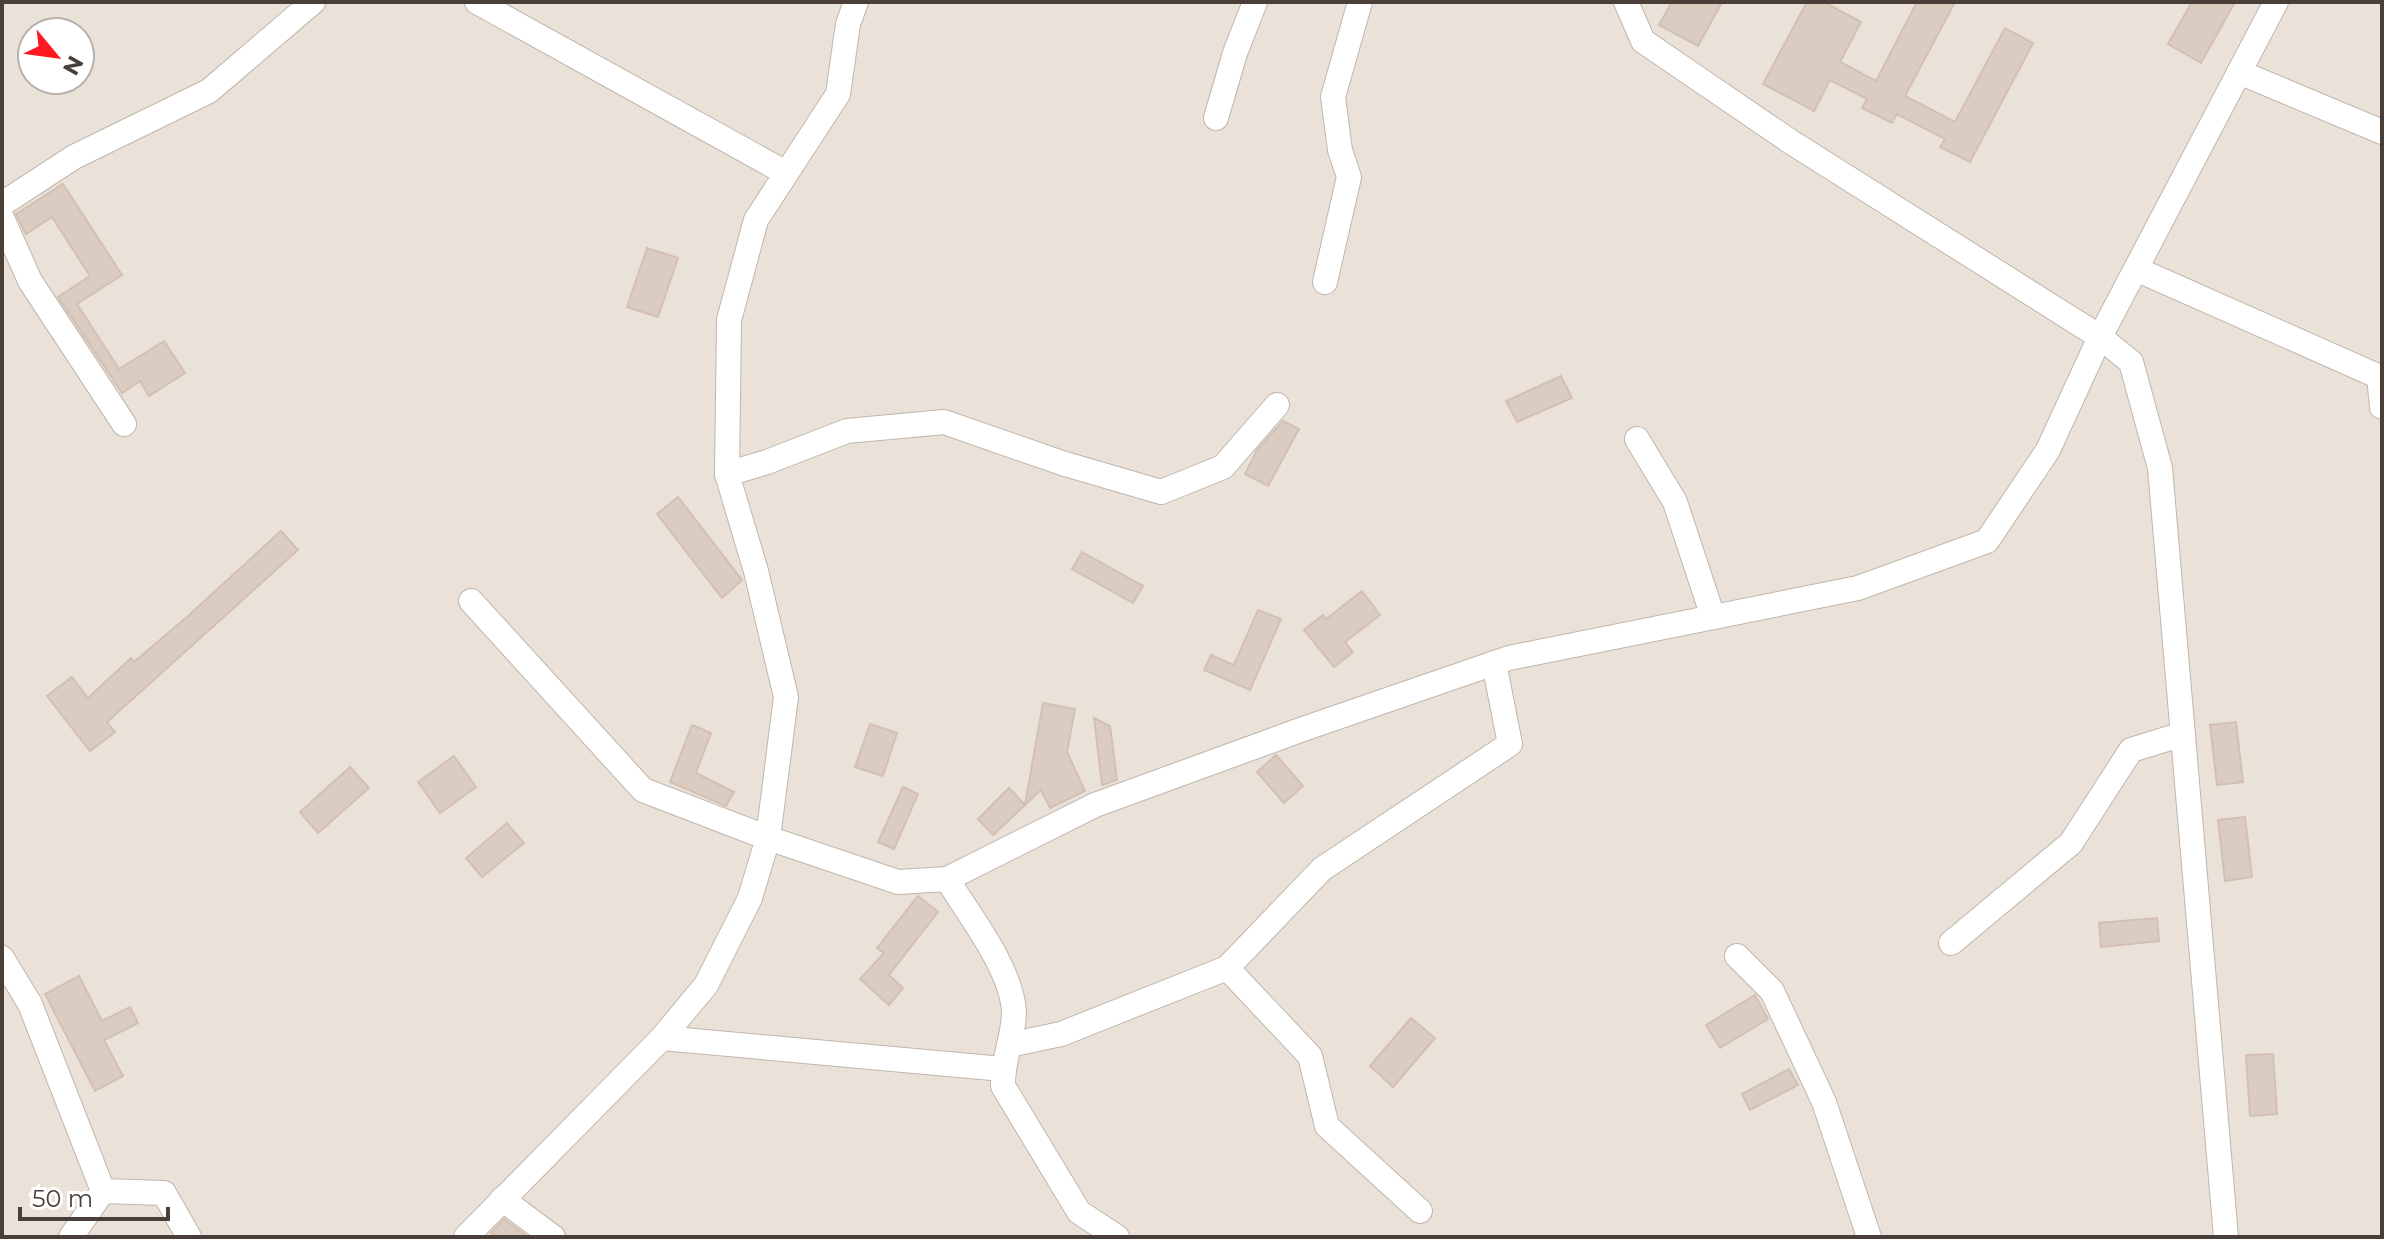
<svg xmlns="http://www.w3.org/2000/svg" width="2384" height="1239" font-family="Montserrat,sans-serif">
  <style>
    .residential { fill: #eae1d8; fill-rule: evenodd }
    .building { fill: #dbccc2; stroke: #d3c0b2; stroke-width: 2 }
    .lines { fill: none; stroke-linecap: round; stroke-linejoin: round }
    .minor-casing { stroke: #c1b6ac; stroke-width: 26 }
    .minor { stroke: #fff; stroke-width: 24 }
  </style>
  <rect width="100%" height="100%" fill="#f5f0ea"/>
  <path class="residential" d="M2 2H2382V1237H2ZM32 32H80V80H32Z"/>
  <g class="building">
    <path d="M1672 2H1722L1698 46 1659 25Z"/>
    <path d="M1807 2H1824L1861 22 1840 62 1876 81 1917 2H1955L1905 96 1955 122 2005 28 2033 43 1970 162 1940 147 1945 139 1897 114 1892 123 1862 108 1867 99 1830 80 1814 111 1763 84Z"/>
    <path d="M2192 2H2235L2201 63 2168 44Z"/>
    <path d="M63 184 122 275 77 304 119 369 164 341 185 373 149 396 140 381 122 393 58 297 90 276 52 217 26 234 16 214Z"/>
    <path d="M647 248 678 258 658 317 627 307Z"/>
    <path d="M1561 376 1572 398 1517 422 1506 401Z"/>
    <path d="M1283 421 1299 429 1268 486 1245 474 1257 450Z"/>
    <path d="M678 497 742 580 722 598 657 514Z"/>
    <path d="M281 531 298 550 107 722 115 732 90 751 47 696 72 677 88 698 131 658 134 662 188 616Z"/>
    <path d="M1082 552 1143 586 1133 603 1072 569Z"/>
    <path d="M1362 591 1380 615 1345 642 1353 652 1334 667 1304 630 1323 615 1326 619Z"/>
    <path d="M1258 610 1281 619 1250 690 1204 670 1211 655 1234 665Z"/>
    <path d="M1043 703 1075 709 1067 752 1085 791 1050 808 1041 790 993 835 978 819 1009 788 1025 805Z"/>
    <path d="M1094 718 1110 726 1117 780 1102 785Z"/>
    <path d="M2236 722 2243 782 2217 785 2210 725Z"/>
    <path d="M870 724 897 733 883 776 855 767Z"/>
    <path d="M692 725 711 733 696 773 734 792 726 806 670 782Z"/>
    <path d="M1276 755 1303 786 1284 803 1257 772Z"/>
    <path d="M454 756 476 787 440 813 418 782Z"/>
    <path d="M350 767 369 788 318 833 300 812Z"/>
    <path d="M903 787 918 794 894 849 878 842Z"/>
    <path d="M2245 817 2252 877 2225 881 2218 820Z"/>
    <path d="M507 823 524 843 482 877 466 858Z"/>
    <path d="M918 896 938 912 889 975 903 988 889 1005 860 979 884 953 877 948Z"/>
    <path d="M2157 918 2159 941 2101 947 2099 923Z"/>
    <path d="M79 976 102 1021 130 1007 138 1023 104 1040 123 1076 95 1091 45 994Z"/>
    <path d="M1755 995 1768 1019 1720 1048 1706 1025Z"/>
    <path d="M1411 1018 1435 1038 1393 1087 1370 1066Z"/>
    <path d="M2273 1054 2277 1114 2250 1116 2246 1055Z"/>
    <path d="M1789 1069 1798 1085 1750 1110 1742 1094Z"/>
    <path d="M504 1219 528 1237H496L491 1233Z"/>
  </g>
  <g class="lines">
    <defs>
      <g id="minor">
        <path d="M477 2 786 173"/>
        <path d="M1626 2 1643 41 1791 142 2100 337 2131 362 2160 468 2226 1237"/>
        <path d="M2239 72 2382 132"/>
        <path d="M1216 118 1235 53 1255 2"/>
        <path d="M2 204 74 157 209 91 313 2"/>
        <path d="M2 218 30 281 124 424"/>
        <path d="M2136 269 2382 378"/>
        <path d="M1325 282 1349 177 1340 150 1333 97 1360 2"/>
        <path d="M2379 376 2382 407"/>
        <path d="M1637 439 1675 502 1713 617"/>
        <path d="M727 474 767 462 847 431 944 422 1062 463 1161 492 1223 467 1277 405"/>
        <path d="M471 601 643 790 768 838 898 882 947 879 1095 805 1306 728 1509 658 1858 588 1987 541 2048 450 2100 337 2276 2"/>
        <path d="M947 879C969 915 1012 969 1014 1012 1014 1037 1002 1061 1003 1086L1079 1212 1117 1237"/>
        <path d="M1951 943 2071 843 2131 750 2183 734"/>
        <path d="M1737 956 1772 991 1824 1102 1869 1237"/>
        <path d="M2 958 30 1004 103 1191 164 1193 189 1237"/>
        <path d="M1227 968 1310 1056 1327 1126 1420 1211"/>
        <path d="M662 1038 1003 1069"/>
        <path d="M1009 1045 1061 1034 1227 968 1322 869 1510 744 1494 663"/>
        <path d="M502 1199 553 1237"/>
        <path d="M71 1237 103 1191"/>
        <path d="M466 1237 662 1038 706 985 750 898 768 838 786 697 756 571 727 474 729 320 756 220 838 94 848 24 856 2"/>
      </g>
    </defs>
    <use href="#minor" class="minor-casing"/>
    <use href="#minor" class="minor"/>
  </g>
  <rect width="2384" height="1239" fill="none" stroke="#4a3f38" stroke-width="8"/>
  <g transform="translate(56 56) rotate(119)"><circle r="38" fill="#ffffff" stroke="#b7b2af" stroke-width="2"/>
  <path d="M0-6L14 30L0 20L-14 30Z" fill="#ff1820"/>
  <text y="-12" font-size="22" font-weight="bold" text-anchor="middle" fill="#4a3f38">N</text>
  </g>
  <path d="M20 1207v12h148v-12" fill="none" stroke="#4a3f38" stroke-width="4"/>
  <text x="32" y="1207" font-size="24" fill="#4a3f38" stroke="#ffffff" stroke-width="6" paint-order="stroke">50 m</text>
</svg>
